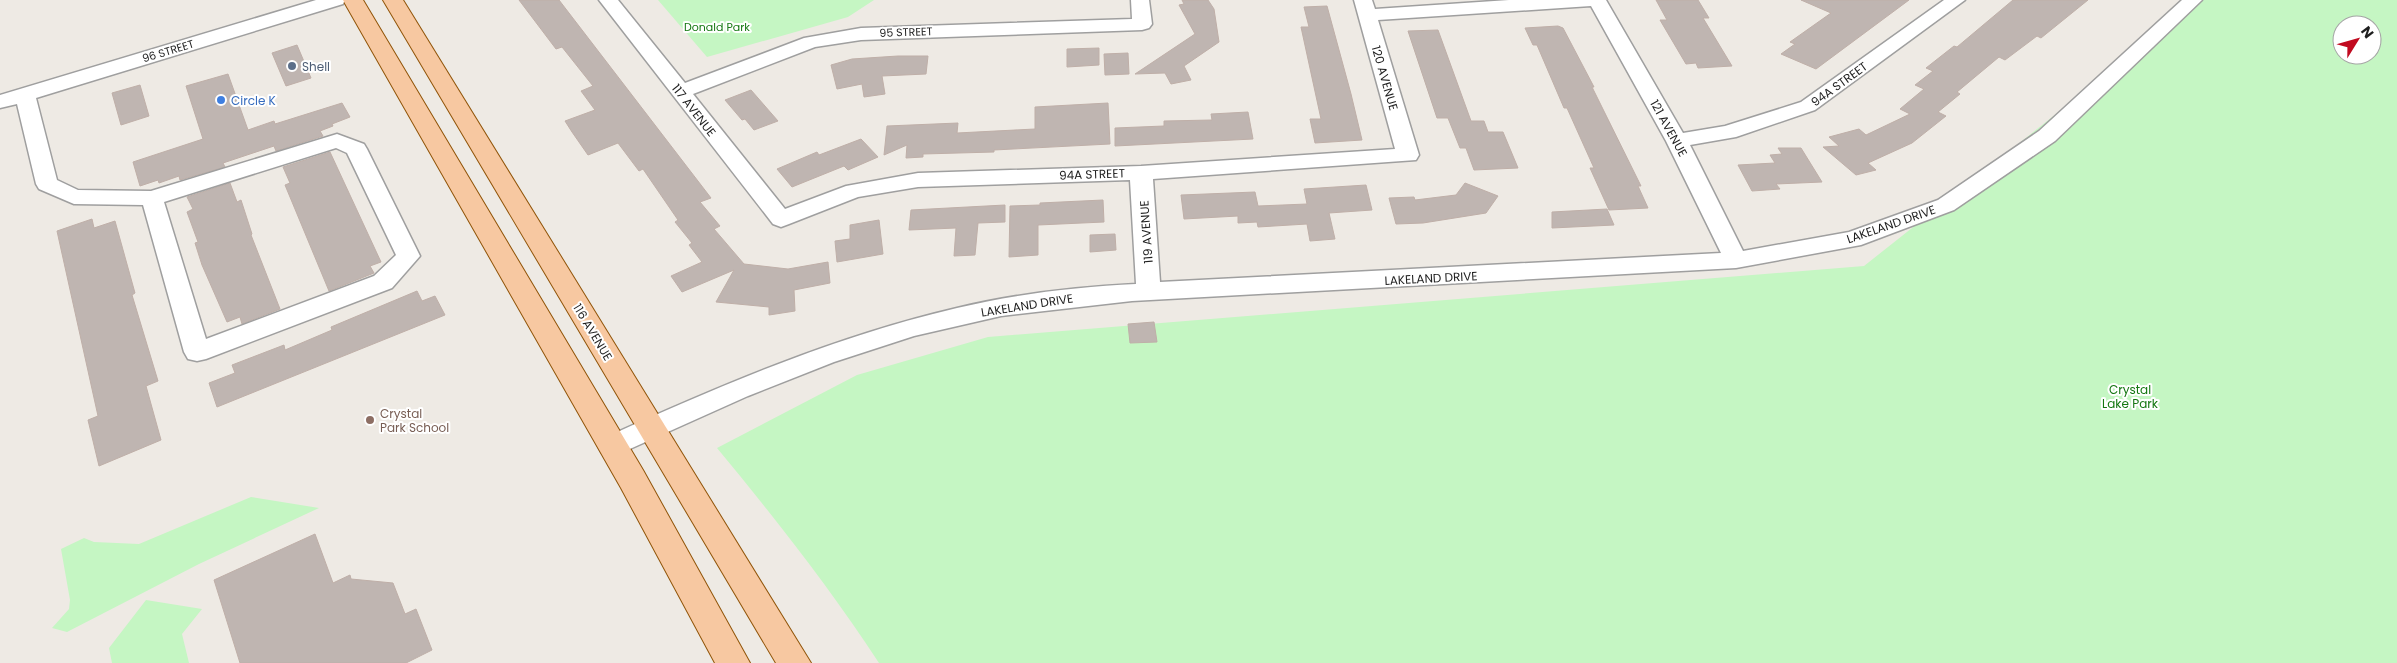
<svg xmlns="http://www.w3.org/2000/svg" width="2397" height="663" font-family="Poppins,sans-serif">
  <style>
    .park { fill: #c5f6c3; fill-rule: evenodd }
    .building { fill: #bfb5b1; stroke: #bfafa8 }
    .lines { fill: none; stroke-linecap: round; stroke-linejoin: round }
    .minor-casing { stroke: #9f9f9f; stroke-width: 3 }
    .major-casing { stroke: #905408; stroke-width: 2 }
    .minor { fill: #fff; fill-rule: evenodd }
    .major { fill: #f7c8a1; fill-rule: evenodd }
    .service-dot { fill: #5c6f8a; stroke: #fff; stroke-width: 2 }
    .shop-dot { fill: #3f7fe0; stroke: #fff; stroke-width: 2 }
    .education-dot { fill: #8d6e63; stroke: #fff; stroke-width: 2 }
    .labels { text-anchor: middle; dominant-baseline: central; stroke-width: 4; stroke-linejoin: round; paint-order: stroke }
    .far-park-label { font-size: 11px; fill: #147711; stroke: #fff }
    .far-street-label { font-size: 11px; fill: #1e1e1e; stroke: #fff }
    .service-label { font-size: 12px; fill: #4e5e75; stroke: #fff; text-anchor: start }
    .street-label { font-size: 12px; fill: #1e1e1e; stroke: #fff }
    .shop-label { font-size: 12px; fill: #366cbe; stroke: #fff; text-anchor: start }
    .park-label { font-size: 12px; fill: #147711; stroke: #fff }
    .education-label { font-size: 12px; fill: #785e54; stroke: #fff; text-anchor: start }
  </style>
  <rect width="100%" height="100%" fill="#eeeae4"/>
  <g class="park">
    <path d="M658 0H874L848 17 707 57Z"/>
    <path d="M2200 0H2397V663H879C830 588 775 518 717 448L857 375 988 337 1864 266ZM2342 25H2372V55H2342Z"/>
    <path d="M251 497 319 508 199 564 67 632 52 628 69 609 70 600 61 549 84 538 94 542 139 544Z"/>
    <path d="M146 600 202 609 182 634 189 663H112L109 648Z"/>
  </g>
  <g class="building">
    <path d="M519 0H559L711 198 700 202 720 226 714 229 744 264 788 269 828 262 830 283 794 290 795 311 769 315V307L716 302 734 270 682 292 671 276 702 262 689 245 692 243 675 222 678 220 643 169 639 171 618 143 588 155 572 132 565 121 595 110 581 91 593 86 562 47 556 49Z"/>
    <path d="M1182 0H1208L1214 9 1219 42 1184 66 1191 80 1171 84 1165 73 1135 74 1195 34 1179 5 1184 4Z"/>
    <path d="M1656 0H1698L1709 18H1703L1732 66 1698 68 1696 63 1686 64 1660 20H1667Z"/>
    <path d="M1801 0H1909L1816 69 1781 54 1795 44 1790 42 1831 13Z"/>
    <path d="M2013 0H2088L2041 38 2037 36 2005 60 1999 57 1957 92 1960 94 1938 112 1946 116 1912 143 1868 163 1876 170 1856 175 1823 147 1839 146 1829 137 1859 129 1866 135 1910 114 1900 109 1924 89 1915 85 1933 71 1926 68 1954 46 1957 47Z"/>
    <path d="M1327 6 1351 94 1362 140 1315 143 1310 119H1321L1301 27H1309L1304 7Z"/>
    <path d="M1558 26 1563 28 1594 87H1592L1641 186H1638L1648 208 1609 210 1590 168H1594L1567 108H1564L1537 45H1533L1525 28Z"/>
    <path d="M1438 30 1471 121H1484L1488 132H1503L1518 168 1474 170 1466 148H1460L1448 118H1437L1408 31Z"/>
    <path d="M297 45 311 78 286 86 272 53Z"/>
    <path d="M1099 48V65L1067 67V49Z"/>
    <path d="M1128 53 1129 74 1105 75 1104 54Z"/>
    <path d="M898 56H928L926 74 882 76 885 94 864 97 862 84 837 89 831 65 852 59Z"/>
    <path d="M228 74 248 130 274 121 275 124 342 103 350 117 332 124 333 126 320 131 323 136 276 151 274 146 223 163 225 167 180 180 179 176 159 183 158 180 140 186 133 162 203 139 186 86Z"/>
    <path d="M140 85 149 116 121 125 112 93Z"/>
    <path d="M751 90 778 121 754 130 745 119 742 120 725 100Z"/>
    <path d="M1108 103 1110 144 994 150V152L923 154V157L906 158 907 145 884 155 887 126 958 123 957 133 1035 129V107Z"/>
    <path d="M1248 112 1253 139 1115 146V128L1164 126V121L1212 120 1211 114Z"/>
    <path d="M861 139 878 157 848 170 844 166 792 187 777 169 817 152 819 155Z"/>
    <path d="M1778 148H1801L1822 182 1776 184 1780 189 1752 191 1738 165 1775 163 1770 155 1782 154Z"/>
    <path d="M330 152 381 262 370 266 374 273 329 291 285 185 290 183 283 167Z"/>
    <path d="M230 183 237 202 241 200 252 234 251 235 280 309 242 324 240 317 227 322 202 265 195 243 198 242 187 212 193 209 187 197Z"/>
    <path d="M1465 183 1498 196 1486 213 1423 223 1396 224 1389 198 1414 197 1415 200 1456 195Z"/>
    <path d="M1366 185 1372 210 1329 213 1335 239 1310 241 1307 224 1258 227 1257 222 1238 223V216L1184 219 1181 195 1255 192 1258 206 1307 204 1304 189Z"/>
    <path d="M1103 200 1104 222 1038 225V255L1009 257 1010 206 1040 205V203Z"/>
    <path d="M1005 205V222L978 223 975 255 954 256 956 228 909 230 911 210Z"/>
    <path d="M1607 209 1614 225 1552 228V212Z"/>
    <path d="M92 219 94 228 115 221 135 293 132 295 158 381 146 386 161 440 99 466 88 420 98 416 57 231Z"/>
    <path d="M879 220 883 254 837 262 835 241 850 239V225Z"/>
    <path d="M1115 234 1116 250 1090 252V235Z"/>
    <path d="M417 291 422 301 435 296 445 315 217 407 209 383 235 373 232 365 284 345 285 350 332 330 331 327Z"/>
    <path d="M1154 322 1157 342 1130 343 1128 324Z"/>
    <path d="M315 534 333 583 350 575 351 579 393 583 405 614 416 609 432 650 406 663H240L214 580Z"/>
  </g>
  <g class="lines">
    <defs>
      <g id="minor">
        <path d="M316 0H345L343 4 36 98 57 180 78 190 151 191 337 134 364 144 367 149 420 256 392 288 206 359 197 361 188 359 184 352 143 205 74 204 39 189 36 184 17 104 0 108V95ZM336 148 347 153 396 255 374 276 206 339 164 202Z"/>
        <path d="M599 0H618L685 83 804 38 861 28 1132 19 1131 0H1149L1152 24 1149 28 1142 30 861 40 815 47 693 94 785 209 846 186 918 173 1141 166 1395 149 1354 0H1372L1375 9 1509 0H1606L1683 133 1725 126 1801 102 1944 0H1965L1815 110 1736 137 1690 145 1743 251 1849 232 1938 200 2039 131 2182 0H2202L2055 141 1954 210 1861 245 1736 268 1132 301 1001 316 914 336 834 362 748 396 612 457 602 453 598 446 602 439C717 387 833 337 957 308 1015 294 1076 287 1136 284L1130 180 918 187 858 197 789 224 781 227 773 224ZM1591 6 1666 141 1721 253 1160 282 1153 179 1416 160 1419 155 1378 20Z"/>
      </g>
      <g id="major">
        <path d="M343 0H363L643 470 750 663H715L621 488Z"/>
        <path d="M383 0H403L811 663H776Z"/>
      </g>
    </defs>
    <use href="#minor" class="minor-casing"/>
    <use href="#major" class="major-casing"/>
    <use href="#minor" class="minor"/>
    <use href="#major" class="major"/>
  </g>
  <circle class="service-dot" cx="292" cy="66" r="5"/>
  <circle class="shop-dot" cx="221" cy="100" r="5"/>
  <circle class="education-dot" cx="370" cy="420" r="5"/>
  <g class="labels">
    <g class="far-park-label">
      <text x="717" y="27">Donald Park</text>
    </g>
    <g class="far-street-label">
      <text transform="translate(906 32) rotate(-2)">95 STREET</text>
      <text transform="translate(168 51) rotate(-17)">96 STREET</text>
    </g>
    <g class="service-label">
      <text x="302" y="66">Shell</text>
    </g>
    <g class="street-label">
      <text transform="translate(1385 78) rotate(74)">120 AVENUE</text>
      <text transform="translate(1839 84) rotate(-36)">94A STREET</text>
      <text transform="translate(694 110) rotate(52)">117 AVENUE</text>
      <text transform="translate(1669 128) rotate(61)">121 AVENUE</text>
      <text transform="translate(1092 174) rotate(-2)">94A STREET</text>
      <text transform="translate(1891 224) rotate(-19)">LAKELAND DRIVE</text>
      <text transform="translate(1146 232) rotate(-94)">119 AVENUE</text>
      <text transform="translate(1431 278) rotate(-3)">LAKELAND DRIVE</text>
      <text transform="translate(1027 305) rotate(-9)">LAKELAND DRIVE</text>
      <text transform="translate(593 332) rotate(59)">116 AVENUE</text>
    </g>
    <g class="shop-label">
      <text x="231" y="100">Circle K</text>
    </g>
    <g class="park-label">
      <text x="2130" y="389">Crystal<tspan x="2130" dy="14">Lake Park</tspan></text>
    </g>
    <g class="education-label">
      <text x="380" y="413">Crystal<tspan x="380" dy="14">Park School</tspan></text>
    </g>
  </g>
  <g transform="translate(2357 40) rotate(53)"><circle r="24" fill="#ffffff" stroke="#a5a5a5"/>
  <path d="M0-4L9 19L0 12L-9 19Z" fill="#c10a1f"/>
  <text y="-8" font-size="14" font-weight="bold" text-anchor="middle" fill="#1e1e1e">N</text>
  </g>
</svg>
